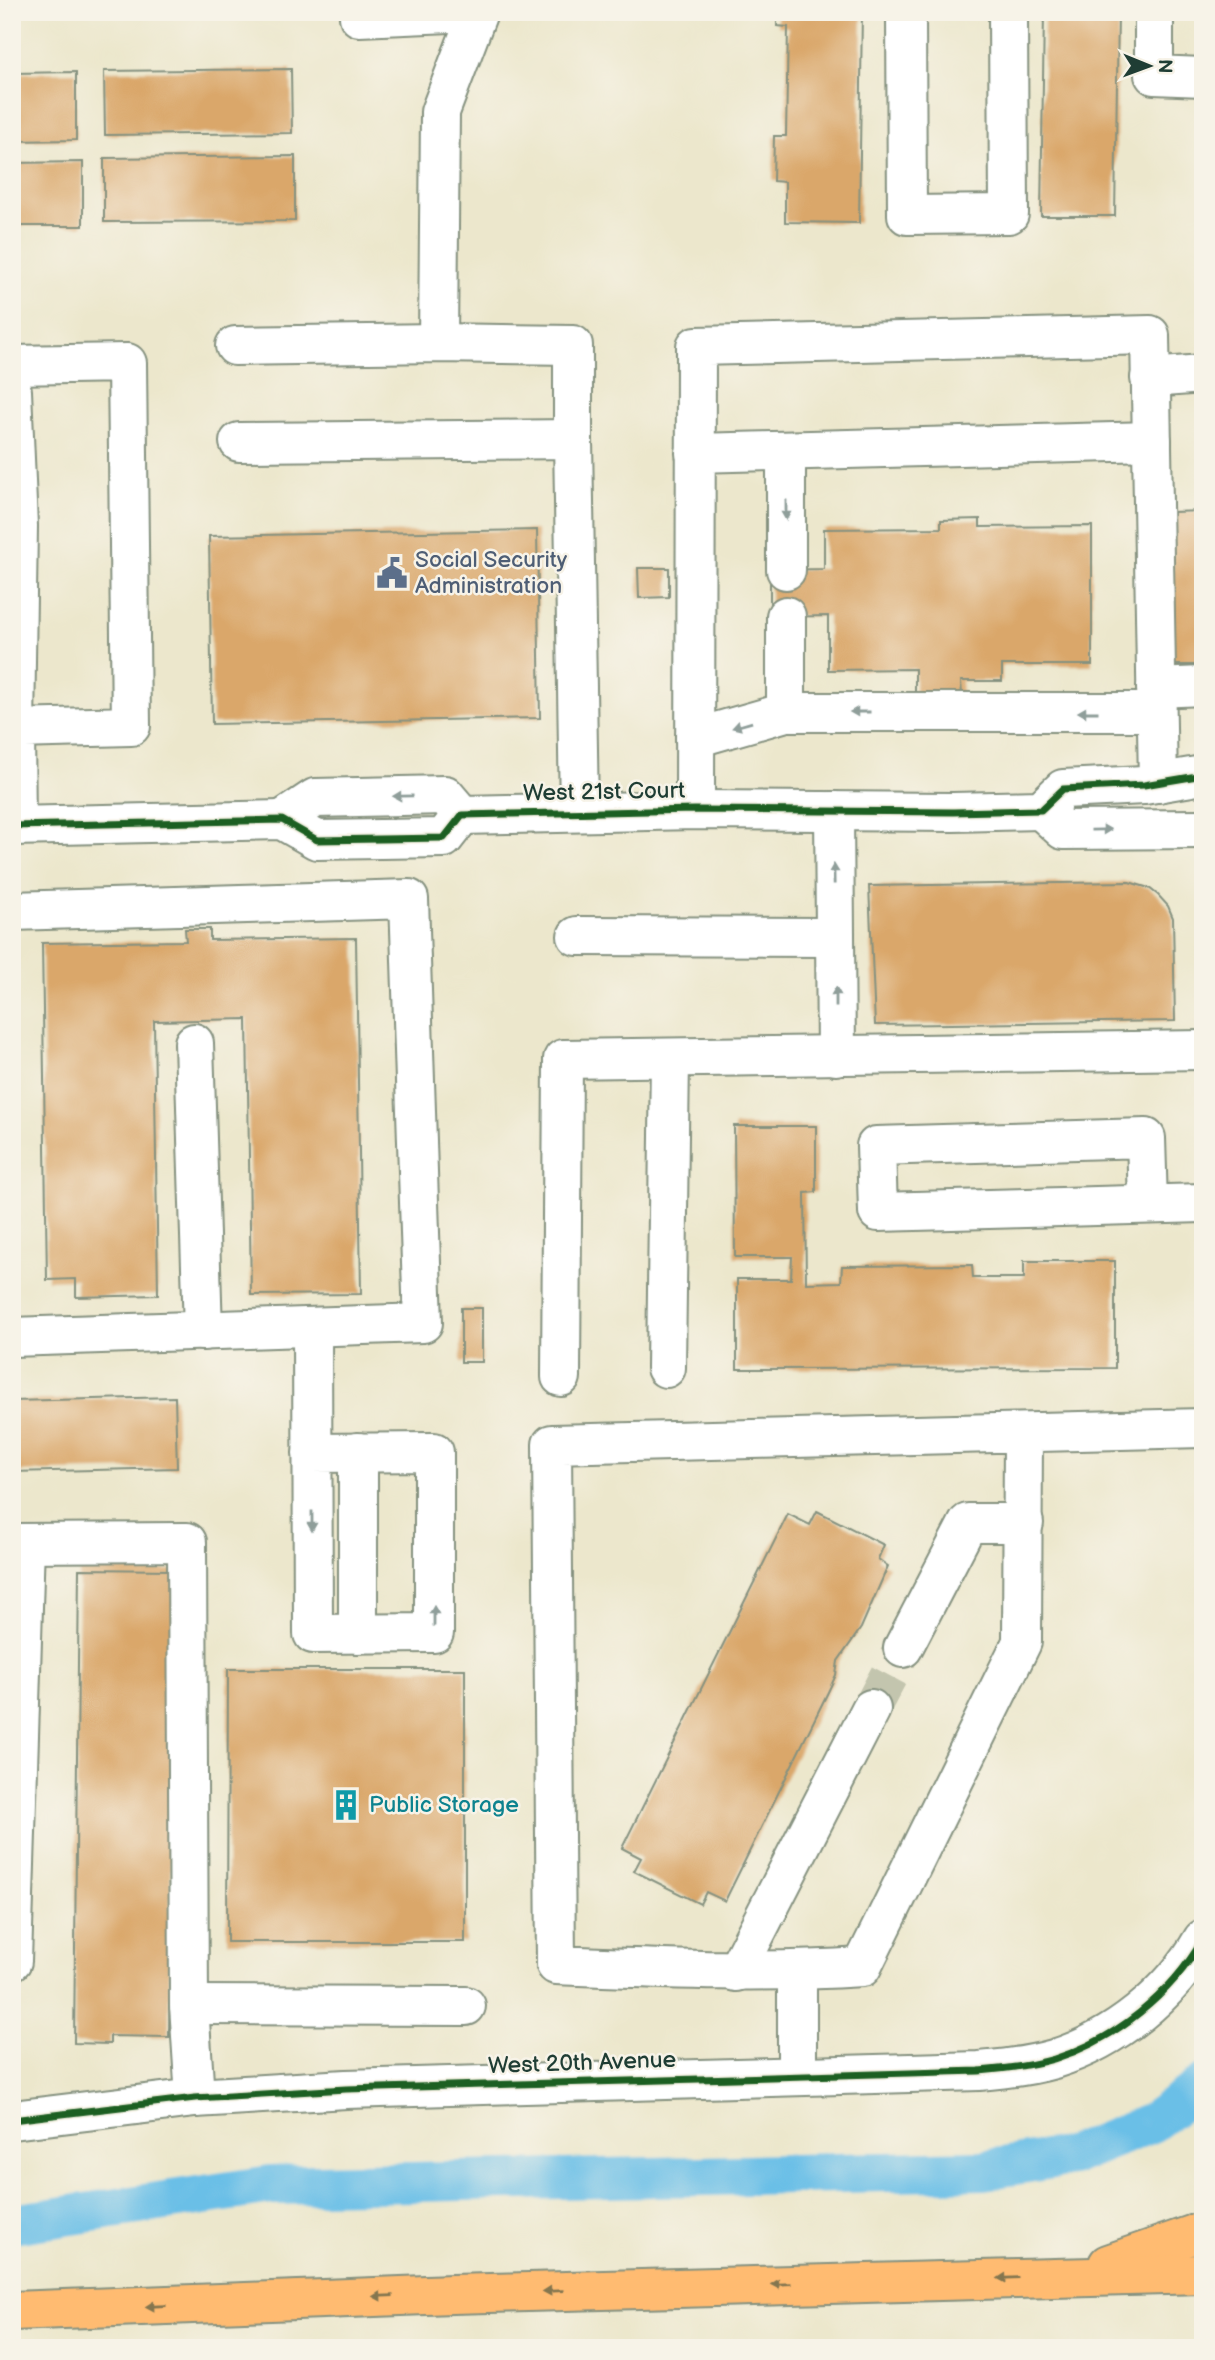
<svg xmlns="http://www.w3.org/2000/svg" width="1215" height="2360" font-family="'Balsamiq Sans',sans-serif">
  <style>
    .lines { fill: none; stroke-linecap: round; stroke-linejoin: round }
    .canal { stroke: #6bbfe7; stroke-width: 40 }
    .building { fill: #daa76b }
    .minor-tunnel { stroke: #c3c5ae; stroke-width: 38; stroke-dasharray: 38 19; stroke-linecap: butt }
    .minor-casing { stroke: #869280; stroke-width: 42 }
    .highway-casing { stroke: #869280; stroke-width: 42 }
    .minor { stroke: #fff; stroke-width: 38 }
    .highway { stroke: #ffbb71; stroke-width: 38 }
    .cycleway-casing { stroke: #f7f3e8; stroke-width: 11 }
    .cycleway { stroke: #1b5e20; stroke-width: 7 }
    .oneway { fill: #8f9e9a }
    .oneway2 { fill: #84764f }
    .labels { text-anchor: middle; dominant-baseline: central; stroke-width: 5; stroke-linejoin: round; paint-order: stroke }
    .service-label { font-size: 23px; fill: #4e5e75; stroke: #f7f3e8; text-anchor: start }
    .street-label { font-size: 23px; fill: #1f3d34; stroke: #f7f3e8 }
    .culture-label { font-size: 23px; fill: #0d838f; stroke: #f7f3e8; text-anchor: start }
  </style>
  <rect width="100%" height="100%" fill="#f7f3e8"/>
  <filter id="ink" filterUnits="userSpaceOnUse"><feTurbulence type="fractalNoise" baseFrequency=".0143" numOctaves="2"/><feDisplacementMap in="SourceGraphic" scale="14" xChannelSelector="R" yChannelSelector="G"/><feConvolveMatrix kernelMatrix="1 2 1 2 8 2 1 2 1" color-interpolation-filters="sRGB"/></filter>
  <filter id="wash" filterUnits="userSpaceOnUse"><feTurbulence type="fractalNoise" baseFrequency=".00686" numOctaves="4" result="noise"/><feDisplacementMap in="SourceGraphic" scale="28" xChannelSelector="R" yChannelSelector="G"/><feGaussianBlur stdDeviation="1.57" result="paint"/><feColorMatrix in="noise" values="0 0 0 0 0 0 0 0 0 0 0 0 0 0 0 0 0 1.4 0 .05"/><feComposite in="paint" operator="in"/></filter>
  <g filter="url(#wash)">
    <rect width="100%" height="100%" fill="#ece7cc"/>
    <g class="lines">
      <path class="canal" d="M12 2224 271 2185 983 2170 1071 2156 1151 2123 1203 2085"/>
    </g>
    <g id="blocks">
      <g class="building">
        <path d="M777 12H862L859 223 785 222V182L773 181 774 136H786L788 27 777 26Z"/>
        <path d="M1044 12H1118L1115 216H1041Z"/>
        <path d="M291 69 292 133 105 135 104 71Z"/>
        <path d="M76 72V140L12 141V73Z"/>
        <path d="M295 156V221L104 222V158Z"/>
        <path d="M83 162V226H12V163Z"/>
        <path d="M1203 511V665H1173L1172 512Z"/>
        <path d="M980 519V527L1092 526V665H1002V681H961L962 695 915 696V669L828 670V616L770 617V570L824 569V529L941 528V520Z"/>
        <path d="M537 530 540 718 212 724 209 536Z"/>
        <path d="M638 568H669V597L639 598Z"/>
        <path d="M1129 882 1149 888 1158 895 1168 906 1173 918 1175 1021 875 1025 869 886Z"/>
        <path d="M185 929H210V940L356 938 361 1294 251 1295 247 1019 154 1021 158 1295 76 1297V1279L47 1280 42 943 186 941Z"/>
        <path d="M734 1126H816V1192L805 1193 806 1283 841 1282 842 1266 972 1265 973 1278H1024V1261H1115V1368L737 1369V1279H791L792 1257H735Z"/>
        <rect x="461" y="1308" width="21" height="54"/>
        <path d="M175 1397 177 1468 12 1472V1401Z"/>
        <path d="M817 1511 884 1545 878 1559 888 1566 861 1628 838 1661 836 1675 828 1692 725 1901 706 1892 700 1904 634 1871 641 1858 622 1848 788 1514 810 1525Z"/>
        <path d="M79 1569 174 1570 169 2037 110 2036V2044L74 2043Z"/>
        <path d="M228 1669H465V1942H227Z"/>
      </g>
    </g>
  </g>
  <g filter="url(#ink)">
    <use href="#blocks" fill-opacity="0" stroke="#869280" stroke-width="2"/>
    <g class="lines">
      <path class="minor-tunnel" d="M871 1709 903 1648"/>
      <defs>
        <g id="minor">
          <path d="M906 12 907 215 1009 214 1008 12"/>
          <path d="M1154 12V75L1203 77"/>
          <path d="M359 17 473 12"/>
          <path d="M438 343 440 112 478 12"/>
          <path d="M235 346 438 343 573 345V439"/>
          <path d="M12 365 127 363 131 726 15 729 16 826"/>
          <path d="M1150 378 1203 374"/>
          <path d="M12 391 18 526 15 729"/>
          <path d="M239 442 573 439 579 812"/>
          <path d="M786 451V570"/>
          <path d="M695 453 1152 441"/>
          <path d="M1156 688 1203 686"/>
          <path d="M786 712H1156"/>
          <path d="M695 738 786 712V616"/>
          <path d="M695 810 696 346 1150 335 1158 783"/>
          <path d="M1041 810 1063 830 1203 829"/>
          <path d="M834 811 836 1056"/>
          <path d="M462 815 695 810 953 812 1041 810 1063 789 1144 785 1203 775"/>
          <path d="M282 820 315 798 445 795 462 815"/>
          <path d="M12 826 282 820 317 840 444 838 462 815"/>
          <path d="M12 911 409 899 423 1323 12 1337"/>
          <path d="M577 936 835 937"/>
          <path d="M194 1043 203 1331"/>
          <path d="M1148 1204 1146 1138 876 1146 878 1212 1203 1203"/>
          <path d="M312 1327 313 1634 434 1633V1452L312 1453"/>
          <path d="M666 1368 670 1058"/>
          <path d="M561 1377 563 1059 1203 1050"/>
          <path d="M1023 1433 1022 1642 862 1967C759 1974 658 1969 556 1965L552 1444 1203 1428"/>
          <path d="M358 1452V1634"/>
          <path d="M12 1543 187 1542 189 2005 195 2098"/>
          <path d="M903 1648 968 1523H1024"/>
          <path d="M12 1961 25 1543"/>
          <path d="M736 1972 871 1709"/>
          <path d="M797 1972V2076"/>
          <path d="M189 2005 466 2006"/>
          <path d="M12 2120 195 2098 346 2089 979 2071C1004 2069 1030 2066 1054 2059 1115 2040 1171 1995 1203 1939"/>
        </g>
        <g id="highway">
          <path d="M1108 2264 1203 2231"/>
          <path d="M12 2311 452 2294 1203 2274"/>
        </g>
      </defs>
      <use href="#minor" class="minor-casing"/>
      <use href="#highway" class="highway-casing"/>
      <use href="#minor" class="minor"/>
      <use href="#highway" class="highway"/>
      <defs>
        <g id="cycleway">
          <path d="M12 826 282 820 317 840 444 838 462 815 695 810 953 812 1041 810 1063 789 1144 785 1203 775"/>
          <path d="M12 2120 195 2098 346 2089 979 2071C1004 2069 1030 2066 1054 2059 1115 2040 1171 1995 1203 1939"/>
        </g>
      </defs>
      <use href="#cycleway" class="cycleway-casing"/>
      <use href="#cycleway" class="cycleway"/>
    </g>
    <defs><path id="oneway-solid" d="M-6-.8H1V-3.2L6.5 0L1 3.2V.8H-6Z" transform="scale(1.75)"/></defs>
    <g class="oneway">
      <use href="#oneway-solid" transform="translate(786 510) rotate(90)"/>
      <use href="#oneway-solid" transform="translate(860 712) rotate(-180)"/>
      <use href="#oneway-solid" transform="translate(1088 712) rotate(-180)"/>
      <use href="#oneway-solid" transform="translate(742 725) rotate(164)"/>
      <use href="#oneway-solid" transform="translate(403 796) rotate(179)"/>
      <use href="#oneway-solid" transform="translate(1101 830) rotate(-1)"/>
      <use href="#oneway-solid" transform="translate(834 874) rotate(-91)"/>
      <use href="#oneway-solid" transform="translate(836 997) rotate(-90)"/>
      <use href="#oneway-solid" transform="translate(312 1521) rotate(90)"/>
      <use href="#oneway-solid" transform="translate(434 1616) rotate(-90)"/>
    </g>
    <g class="oneway2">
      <use href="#oneway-solid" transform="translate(1008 2278) rotate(178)"/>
      <use href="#oneway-solid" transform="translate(781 2284) rotate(178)"/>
      <use href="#oneway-solid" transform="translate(553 2291) rotate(178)"/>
      <use href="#oneway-solid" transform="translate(383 2296) rotate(178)"/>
      <use href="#oneway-solid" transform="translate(156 2306) rotate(178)"/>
    </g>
  </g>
  <defs>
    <symbol id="civic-bare" viewBox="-9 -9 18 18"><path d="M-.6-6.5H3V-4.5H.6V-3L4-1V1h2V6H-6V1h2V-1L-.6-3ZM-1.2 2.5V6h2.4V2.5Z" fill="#5c6f8a" stroke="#f7f3e8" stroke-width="2.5" paint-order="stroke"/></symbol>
    <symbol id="building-bare" viewBox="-9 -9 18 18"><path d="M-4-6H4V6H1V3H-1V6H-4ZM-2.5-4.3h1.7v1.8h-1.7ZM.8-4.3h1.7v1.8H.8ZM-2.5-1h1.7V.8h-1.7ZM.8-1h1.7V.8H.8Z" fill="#0f9aa8" stroke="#f7f3e8" stroke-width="2.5" paint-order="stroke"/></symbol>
  </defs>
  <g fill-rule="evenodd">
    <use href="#civic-bare" x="370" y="551" width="44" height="44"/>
    <use href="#building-bare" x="324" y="1783" width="44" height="44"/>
  </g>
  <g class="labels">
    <g class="service-label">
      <text x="415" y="560">Social Security<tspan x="415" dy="26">Administration</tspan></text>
    </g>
    <g class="street-label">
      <text transform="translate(604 792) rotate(-1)">West 21st Court</text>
      <text transform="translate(582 2063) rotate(-2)">West 20th Avenue</text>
    </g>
    <g class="culture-label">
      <text x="369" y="1805">Public Storage</text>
    </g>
  </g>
  <rect width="1215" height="2360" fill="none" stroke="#f7f3e8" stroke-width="42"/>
  <g transform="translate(1149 66) rotate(91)" stroke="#f7f3e8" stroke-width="5" paint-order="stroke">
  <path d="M0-5L12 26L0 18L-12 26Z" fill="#1f3d34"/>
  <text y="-10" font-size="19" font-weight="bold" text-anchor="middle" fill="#1f3d34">N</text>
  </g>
</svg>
